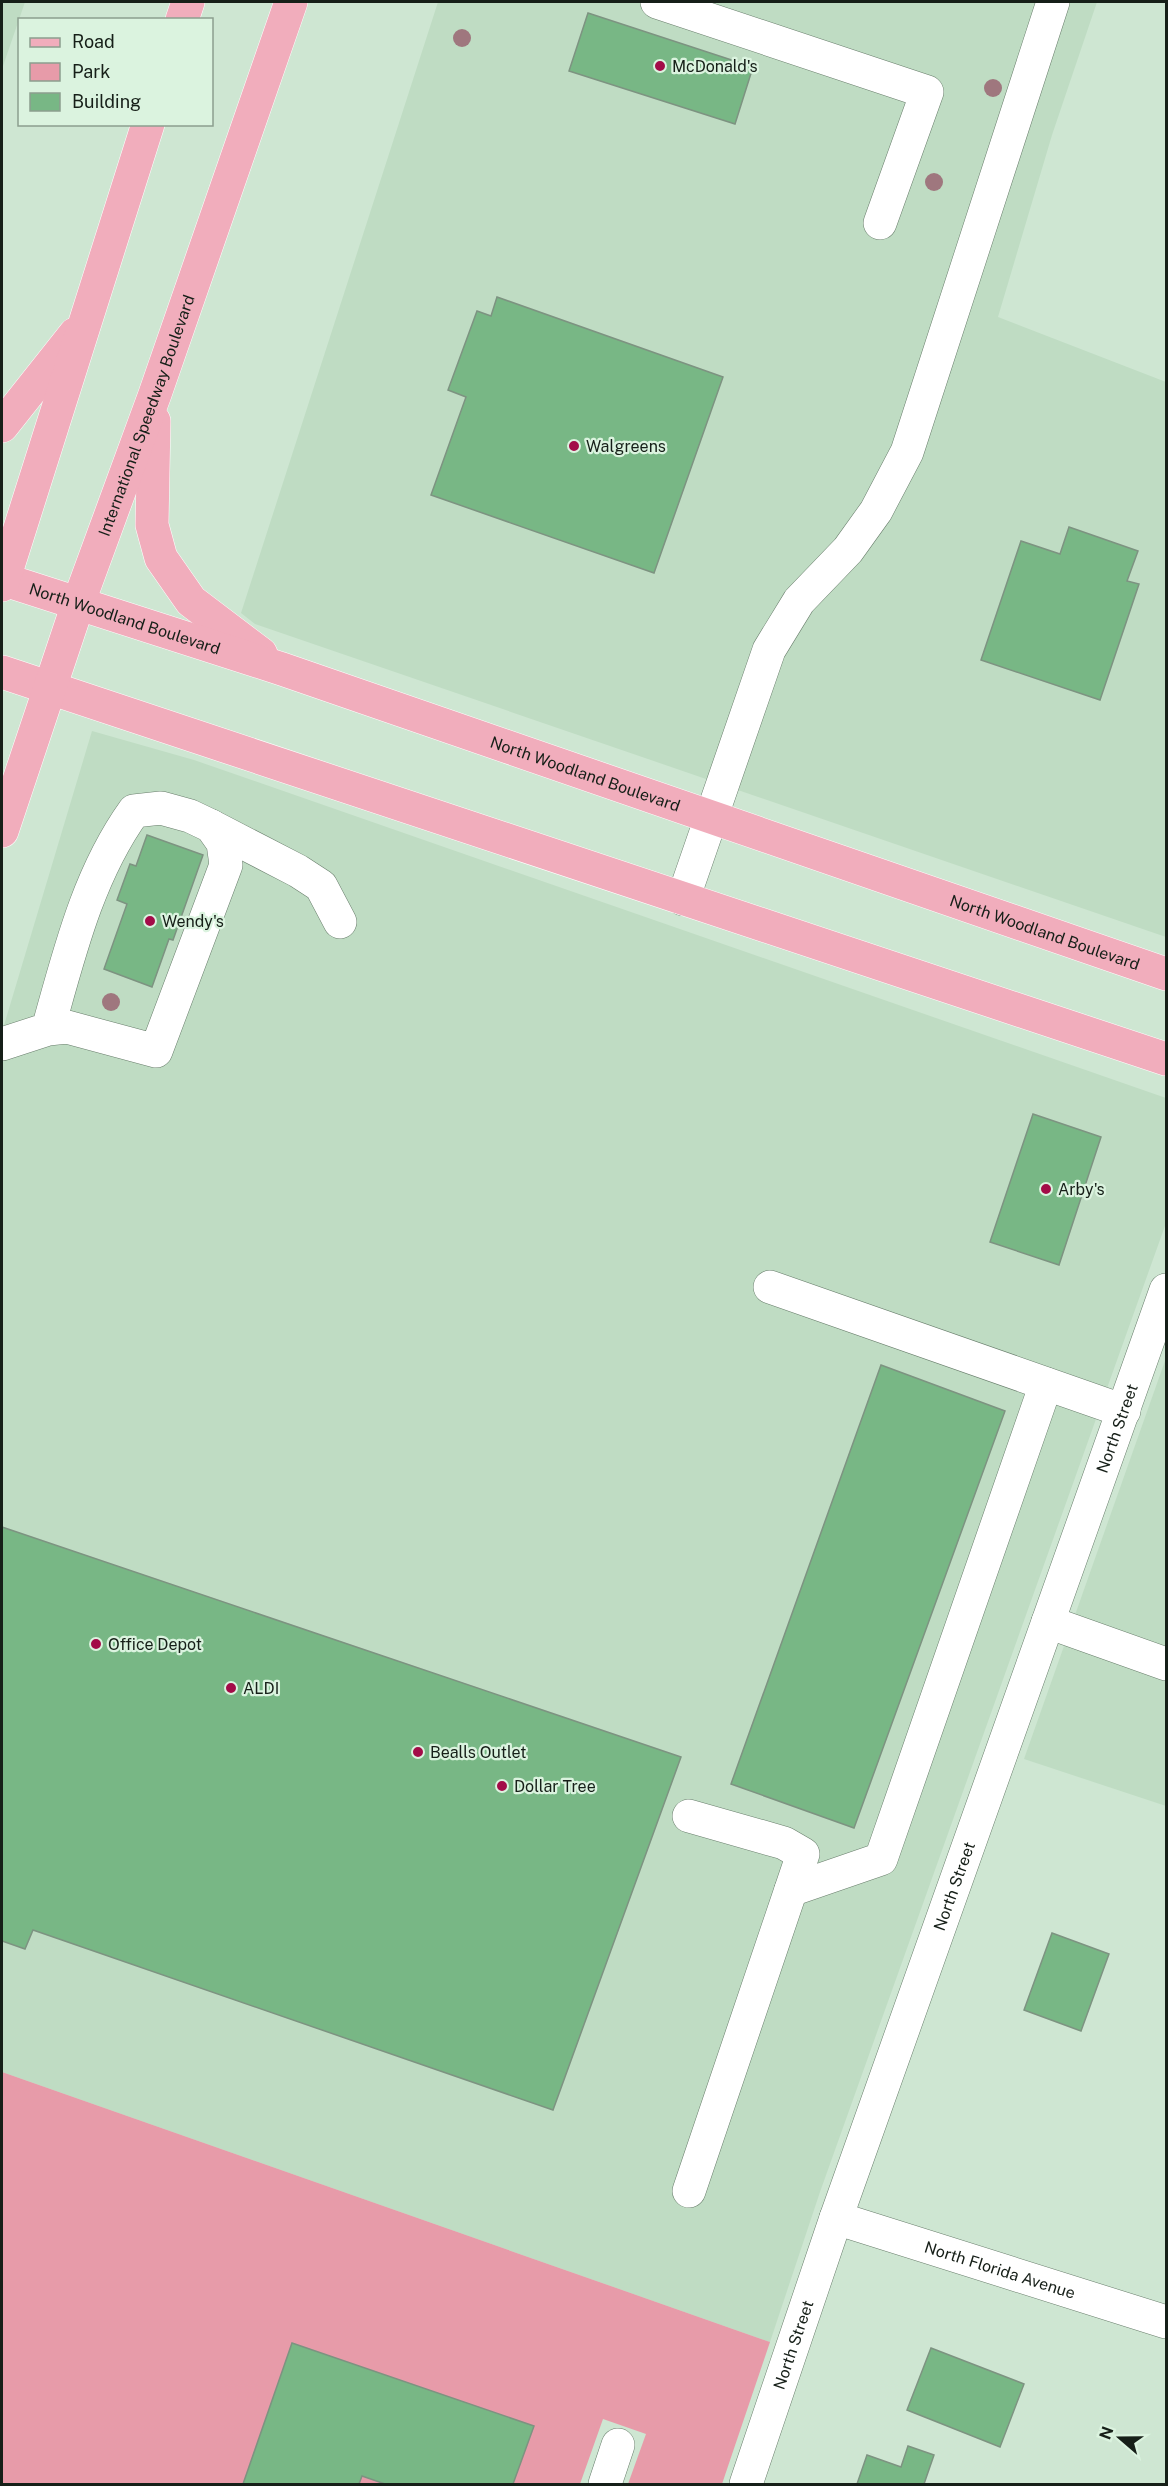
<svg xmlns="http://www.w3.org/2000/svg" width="1168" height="2486" font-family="'Public Sans',sans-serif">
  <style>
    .built { fill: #bfdcc3 }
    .green { fill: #e79ba9 }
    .building { fill: #78b785; stroke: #7d9381; stroke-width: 1.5 }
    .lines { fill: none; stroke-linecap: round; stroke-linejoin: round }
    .minor-casing { stroke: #697e6c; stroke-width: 34 }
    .major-casing { stroke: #fff; stroke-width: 34 }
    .minor { stroke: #fff; stroke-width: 33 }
    .major { stroke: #f1adbc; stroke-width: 33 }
    .tree { fill: #9f777e }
    .poi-dot { fill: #a30c48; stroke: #dbf3df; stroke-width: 2 }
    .labels { text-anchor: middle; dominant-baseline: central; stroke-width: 4.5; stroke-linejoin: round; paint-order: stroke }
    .poi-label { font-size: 16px; fill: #161f18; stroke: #dbf3df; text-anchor: start }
    .street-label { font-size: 16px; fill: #161f18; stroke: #dbf3df }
  </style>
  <rect width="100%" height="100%" fill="#cee6d2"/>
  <g class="built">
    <path d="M2 2H25L2 69Z"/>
    <path d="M438 2H1097L1052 135 998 317 1166 382V937L255 624 241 613Z"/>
    <path d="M92 731 194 760 1166 1098V1223L820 2192 770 2342 2 2072V1032Z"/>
    <path d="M1166 1358V1806L1024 1759Z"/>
  </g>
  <path class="green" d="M2 2072 770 2342 722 2484H628L646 2434 603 2419 580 2484H2Z"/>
  <g class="building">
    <path d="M588 13 753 67 735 124 569 71Z"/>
    <path d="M497 297 723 377 654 573 431 495 466 397 448 390 477 311 491 316Z"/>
    <path d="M1069 527 1138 551 1127 581 1139 584 1100 700 981 660 1021 541 1060 554Z"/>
    <path d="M147 835 203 855 173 940 169 939 152 987 104 969 127 904 117 900 130 864 136 866Z"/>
    <path d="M1033 1114 1101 1137 1059 1265 990 1242Z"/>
    <path d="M881 1365 1005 1411 854 1828 731 1784Z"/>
    <path d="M2 1527 681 1757 553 2110 33 1930 25 1949 2 1941Z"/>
    <path d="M1052 1933 1109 1954 1081 2031 1024 2010Z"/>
    <path d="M292 2343 534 2426 513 2484H385L362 2476 359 2484H243Z"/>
    <path d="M931 2348 1024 2384 1000 2447 907 2410Z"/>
    <path d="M908 2446 934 2455 924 2484H857L867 2455 901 2467Z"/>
  </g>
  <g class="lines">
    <defs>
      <g id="minor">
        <path d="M657 2 927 92 880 223"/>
        <path d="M211 826 298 871 321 886 340 922"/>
        <path d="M683 899 769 650 799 601 848 550 876 511 907 452 1053 2"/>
        <path d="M2 1044 48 1029 67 1027 156 1051 226 865 223 843 211 826 190 816 161 808 134 811C88 875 69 954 48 1029"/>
        <path d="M770 1287 1124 1411"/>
        <path d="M1048 1622 1166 1664"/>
        <path d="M791 1890 881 1859 1046 1384"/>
        <path d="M689 2191 803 1854 784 1843 689 1816"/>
        <path id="s1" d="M836 2218 1166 2322"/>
        <path d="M605 2484 618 2445"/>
        <path id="s2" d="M746 2484 836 2218 1166 1290"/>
      </g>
      <g id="major">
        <path d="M182 20 188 2"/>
        <path d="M154 421 152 525 161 558 191 601 261 654"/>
        <path d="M2 426 75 334"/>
        <path id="s3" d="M2 579 282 669 1166 974"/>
        <path d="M2 585 148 124"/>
        <path d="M2 672 1166 1059"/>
        <path id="s4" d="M2 831 78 604 155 394 291 2"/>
      </g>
    </defs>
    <use href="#minor" class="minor-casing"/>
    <use href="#major" class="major-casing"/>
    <use href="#minor" class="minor"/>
    <use href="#major" class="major"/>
  </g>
  <g class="tree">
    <circle cx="462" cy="38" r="9"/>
    <circle cx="993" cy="88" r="9"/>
    <circle cx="934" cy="182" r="9"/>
    <circle cx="111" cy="1002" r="9"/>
  </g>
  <g class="poi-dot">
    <circle cx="660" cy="66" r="6"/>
    <circle cx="574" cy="446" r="6"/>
    <circle cx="150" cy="921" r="6"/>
    <circle cx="1046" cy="1189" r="6"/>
    <circle cx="96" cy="1644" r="6"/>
    <circle cx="231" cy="1688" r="6"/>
    <circle cx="418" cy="1752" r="6"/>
    <circle cx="502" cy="1786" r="6"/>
  </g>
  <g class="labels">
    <g class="poi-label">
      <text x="672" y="66">McDonald's</text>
      <text x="586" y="446">Walgreens</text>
      <text x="162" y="921">Wendy's</text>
      <text x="1058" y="1189">Arby's</text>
      <text x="108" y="1644">Office Depot</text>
      <text x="243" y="1688">ALDI</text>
      <text x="430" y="1752">Bealls Outlet</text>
      <text x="514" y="1786">Dollar Tree</text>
    </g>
    <g class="street-label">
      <text stroke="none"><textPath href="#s4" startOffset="440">International Speedway Boulevard</textPath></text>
      <text stroke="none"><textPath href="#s3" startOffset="129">North Woodland Boulevard</textPath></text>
      <text stroke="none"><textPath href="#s3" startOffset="615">North Woodland Boulevard</textPath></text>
      <text stroke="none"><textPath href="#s3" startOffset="1101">North Woodland Boulevard</textPath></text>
      <text stroke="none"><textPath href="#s2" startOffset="1119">North Street</textPath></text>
      <text stroke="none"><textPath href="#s2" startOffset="633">North Street</textPath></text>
      <text stroke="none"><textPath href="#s1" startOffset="172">North Florida Avenue</textPath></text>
      <text stroke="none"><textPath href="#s2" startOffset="147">North Street</textPath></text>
    </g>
  </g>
  <rect width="1168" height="2486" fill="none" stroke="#161f18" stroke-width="6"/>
  <rect x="18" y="18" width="195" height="108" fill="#dbf3df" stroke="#8c9e8f" stroke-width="1.5"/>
  <rect x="30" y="38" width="30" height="9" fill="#f1adbc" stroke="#8c9e8f" stroke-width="1.5"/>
  <text x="72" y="48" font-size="18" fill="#161f18">Road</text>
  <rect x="30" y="63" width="30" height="18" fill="#e79ba9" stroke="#8c9e8f" stroke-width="1.5"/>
  <text x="72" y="78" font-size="18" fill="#161f18">Park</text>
  <rect x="30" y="93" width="30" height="18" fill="#78b785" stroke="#8c9e8f" stroke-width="1.5"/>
  <text x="72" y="108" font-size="18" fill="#161f18">Building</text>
  <g transform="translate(1120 2438) rotate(290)" stroke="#dbf3df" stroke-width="4.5" paint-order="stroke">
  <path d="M0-4.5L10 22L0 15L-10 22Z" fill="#161f18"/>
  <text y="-9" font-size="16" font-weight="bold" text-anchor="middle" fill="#161f18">N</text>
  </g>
</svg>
